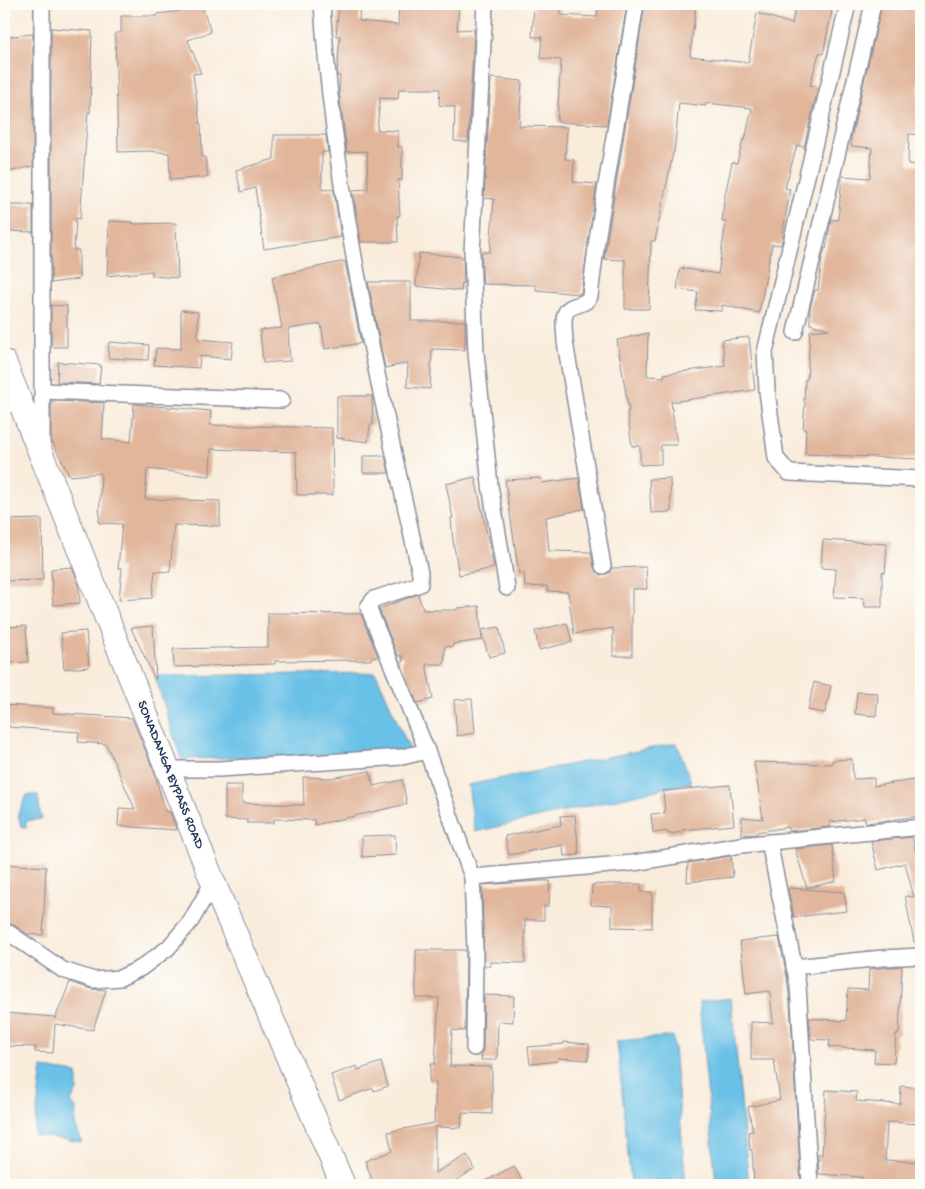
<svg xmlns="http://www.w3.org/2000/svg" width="925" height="1189" font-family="'Gochi Hand',sans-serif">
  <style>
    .water { fill: #69c1e7; stroke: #4278a2 }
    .building { fill: #e1b69b }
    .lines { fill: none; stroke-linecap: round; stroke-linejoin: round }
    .minor-casing { stroke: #8a8e9c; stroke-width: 18 }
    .primary-casing { stroke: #8a8e9c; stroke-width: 26 }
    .minor { stroke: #fff; stroke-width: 15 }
    .primary { stroke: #fff; stroke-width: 24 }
    .labels { text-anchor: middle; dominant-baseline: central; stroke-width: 4; stroke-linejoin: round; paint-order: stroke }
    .street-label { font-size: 14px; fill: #1b2f5e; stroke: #fdfcf7 }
  </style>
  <rect width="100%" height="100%" fill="#fdfcf7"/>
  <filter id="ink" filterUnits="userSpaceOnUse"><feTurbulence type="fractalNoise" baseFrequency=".02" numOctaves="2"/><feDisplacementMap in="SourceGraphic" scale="10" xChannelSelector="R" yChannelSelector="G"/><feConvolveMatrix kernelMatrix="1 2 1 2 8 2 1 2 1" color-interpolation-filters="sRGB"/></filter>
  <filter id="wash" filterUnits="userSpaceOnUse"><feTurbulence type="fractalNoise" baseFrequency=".0096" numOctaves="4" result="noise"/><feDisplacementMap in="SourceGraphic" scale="20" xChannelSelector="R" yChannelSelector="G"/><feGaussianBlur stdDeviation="1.12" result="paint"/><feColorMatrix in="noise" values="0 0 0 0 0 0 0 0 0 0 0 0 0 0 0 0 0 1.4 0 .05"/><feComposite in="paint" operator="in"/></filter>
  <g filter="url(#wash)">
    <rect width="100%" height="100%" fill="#f9ecdb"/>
    <g class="water">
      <path d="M376 673 411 753 181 759 155 676Z"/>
      <path d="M677 743 691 782 475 832 468 785Z"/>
      <path d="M27 795H38L40 812 42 819 26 821V828L21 826 18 814Z"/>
      <path d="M731 998 749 1185H716L699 1002Z"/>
      <path d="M673 1036 686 1185H631L617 1041Z"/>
      <path d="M42 1068 77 1073V1091L71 1101 76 1109 75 1124 82 1142 34 1135Z"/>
    </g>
    <g id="blocks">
      <g class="building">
        <path d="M179 4H201L211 32 188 40 201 73 193 74 200 124H201L202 157H205L208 177 170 180 169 153 148 151 118 152 115 33H121V16H157V14L181 11Z"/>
        <path d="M339 4H360L359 21 398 25 399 4H459L457 30 474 29 468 142 454 141 455 107 439 105 440 89H399L398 99 380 98 377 130 398 131V147H402V180H398L400 216H397L398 242H361L353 190 368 189 367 151 347 152 339 91 340 76H337V73L340 36H336Z"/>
        <path d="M534 4H561L560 15 597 17 598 4H627L607 125 557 122 561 60 540 58 542 37H532Z"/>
        <path d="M645 4H696L690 56 748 63 757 13 792 24 796 4 832 10 823 54 819 53 810 85 818 87 804 147 797 145 785 188 790 189 781 245 772 244 759 313 722 305V311L695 310 698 292 677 289 680 268 718 274 726 222H722L724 200 732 162 737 163 743 139 745 140 752 108 706 103V106L679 103 674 153H673L655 241H651L649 309H625V260L604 259Z"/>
        <path d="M882 4H916L913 24H921L918 112H921V135L909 134 908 164 921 165V459L805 454 806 429H803L805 403 804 402 805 379 807 380 810 331 829 329 810 324V308L815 290H818L822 259 825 248 826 249 831 220H838L842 176 870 178 872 148 851 146V138Z"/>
        <path d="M51 28 92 31 90 113 88 112 80 219 76 218 74 250H79V279L51 283Z"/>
        <path d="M33 34V166L5 173 4 161V37Z"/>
        <path d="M491 78 522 81 519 126 567 127 565 159 574 160 573 182 597 184 581 293 579 294 536 290V285L483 284 481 252H490L494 199 484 198Z"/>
        <path d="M274 135H326L328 152H322V190L332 189 334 191 341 237 264 249 255 188 241 192 236 170 274 159Z"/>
        <path d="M4 205H33V232L4 231Z"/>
        <path d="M109 221 133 222V224L176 223 178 278 152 276V271L107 276Z"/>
        <path d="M419 253 463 257 464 283H462L461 291 416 286Z"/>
        <path d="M345 261 361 343 325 349 321 324 288 329 290 361 263 363 260 330 282 328 272 277Z"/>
        <path d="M368 282H411V321H465V350L432 349 430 389 407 387 408 363 385 368Z"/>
        <path d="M51 305 67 306V347H51Z"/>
        <path d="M181 310 198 312V339L233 342 231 359 200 356 199 368 154 365 156 348 181 349Z"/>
        <path d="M648 333 647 376 664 377V374L725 366 722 340 749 337 755 390 671 402 677 445H661V464L640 465V446H632L627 411H629L617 340Z"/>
        <path d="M109 342 149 345 148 360 108 358Z"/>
        <path d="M58 362 101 365 99 384 57 382Z"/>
        <path d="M337 396H372L373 425H370L368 442 337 438Z"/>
        <path d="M51 401 104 403 102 439 131 442 134 404 211 411 210 425 332 428 333 495H297L296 452 211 449 210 476 147 469 145 499 220 501V526L174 525 170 572 155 571 152 598 119 600 122 568H118L122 524 99 523 101 473 70 476 51 440Z"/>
        <path d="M363 456H385L389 473H363Z"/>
        <path d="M475 477 494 568 459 575 453 541 451 518H453L446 484Z"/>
        <path d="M541 478 542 483 579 478 584 509 546 517 549 551 591 552 594 568 600 575 609 573 612 568 646 567 647 589H632V656H613V628L574 634 568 592 547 591V586L525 587 524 573 519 574 505 480Z"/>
        <path d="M670 478 671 512 651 513 649 479Z"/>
        <path d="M42 519 43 580 4 581V520Z"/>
        <path d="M823 540 887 544 885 573 882 572V607H865L864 598 834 597 836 569 821 568Z"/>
        <path d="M72 567 79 585 80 603 53 605 51 569Z"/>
        <path d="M418 594 423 610H457V608L479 606 481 630 499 627 505 653 489 657 481 631 482 640 453 644V647L445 646 444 664H426L433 699 417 703 402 666 403 656H398L379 609Z"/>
        <path d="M268 613 361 614 378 657H371V660L275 661V664L174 667 173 649 268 647Z"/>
        <path d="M567 623 572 642 539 650 535 631Z"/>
        <path d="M26 626 28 662 5 663 4 627Z"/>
        <path d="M153 626 156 679H155L131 628Z"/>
        <path d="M86 631 89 667 64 669 61 633Z"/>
        <path d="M814 682 831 686 825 713 808 710Z"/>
        <path d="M857 692 878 693 876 716 855 714Z"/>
        <path d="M472 699 475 733 457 736 454 700Z"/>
        <path d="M4 705 53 708V713L132 718 154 771 165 811 170 812 177 830 118 826 119 808 135 809 106 744 78 742 79 732 9 727V725H4Z"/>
        <path d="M852 759 853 779 874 778V786L921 779V816L866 823 865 818 830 822V827L789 831 788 827 757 832V834L741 835 742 817 763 819 754 762 832 764V760Z"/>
        <path d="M370 771 373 786 402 780 407 804 315 825 314 820 274 819V823H247V820L225 819V785H242V803L304 805 303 777 331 778Z"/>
        <path d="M730 785 734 825 682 830 683 832 668 834 667 831 653 833 651 814 665 813 663 791Z"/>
        <path d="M575 815 579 855 564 856 563 845 509 855 505 836 561 825 560 816Z"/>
        <path d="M395 835 396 855 362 857V836Z"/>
        <path d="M912 837 916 853H921V941L914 942 905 896 914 897 905 863 878 870 871 841Z"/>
        <path d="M832 845 836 881 807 888 795 849Z"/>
        <path d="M731 856 733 877 687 882 688 863Z"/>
        <path d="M4 864 46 867 43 935 27 934 14 925 4 923Z"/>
        <path d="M539 881H550L549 906H544V920H525V963L490 962V966H484L482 887 483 885Z"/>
        <path d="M609 884H641V892H652V928L612 927V906L591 905 592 885Z"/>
        <path d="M788 888 844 892 847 911 794 917Z"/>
        <path d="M779 937 787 977 790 1002 801 1185H754L752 1150H750L748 1132 753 1131 748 1107 780 1100 774 1060H751V1022L773 1023 770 991 746 994 740 941Z"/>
        <path d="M416 950H466L465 1031 452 1030 450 1066 492 1067V1114L462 1113 461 1128 435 1127V1173L467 1155 475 1169 448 1185H374L365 1161 392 1151 388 1132 434 1123 436 1082 429 1081 431 1064H435L439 998H416Z"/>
        <path d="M902 966 899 1034H896L894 1063 874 1062 875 1050 829 1047 830 1040 811 1039 809 1018 846 1021 848 989 868 990 869 969Z"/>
        <path d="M70 982 91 989 106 990 93 1030 55 1024 53 1053 35 1052 36 1047 4 1046V1013L55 1017V1019Z"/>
        <path d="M484 995 514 996 513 1022 498 1021 497 1060H481L483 1048Z"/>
        <path d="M564 1042 589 1044 588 1060 558 1058V1061L530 1064 528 1047 564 1044Z"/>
        <path d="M381 1062 388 1086 374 1091 373 1088 339 1100 331 1075 357 1066 358 1070Z"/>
        <path d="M901 1086 921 1088V1124L887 1122 885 1160 921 1162V1185H861L862 1177 819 1174 818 1154 822 1155 826 1090 857 1092 856 1101 900 1104Z"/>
        <path d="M514 1166 524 1185H478Z"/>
      </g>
    </g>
  </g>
  <g filter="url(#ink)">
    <use href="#blocks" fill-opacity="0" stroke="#8a8e9c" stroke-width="1"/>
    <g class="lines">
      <defs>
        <g id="minor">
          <path d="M42 4V445"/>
          <path d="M322 4C334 197 379 384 420 573V584L374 599 368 607 427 751 472 877 475 948 474 1048"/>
          <path d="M485 4 472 253 476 353 490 485 507 588"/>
          <path d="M848 4 765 352 767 391 776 458 789 473 921 479"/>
          <path d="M795 332 873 4"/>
          <path d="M43 391 282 400"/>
          <path d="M603 566 565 342C565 333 562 320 566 312 571 303 585 307 590 296L597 240 636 4"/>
          <path d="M168 769H219L402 757 427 751"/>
          <path d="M769 842 798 985 810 1185"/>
          <path d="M472 877 633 863 741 845 921 827"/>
          <path d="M4 932 9 933 63 970 94 980 120 978 141 968 168 948 191 921 213 882"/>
          <path d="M794 967 883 958 921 956"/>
        </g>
        <path id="primary" d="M4 362 213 882 343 1185"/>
      </defs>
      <use href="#minor" class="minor-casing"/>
      <use href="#primary" class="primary-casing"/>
      <use href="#minor" class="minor"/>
      <use href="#primary" class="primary"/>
    </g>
  </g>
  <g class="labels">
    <g class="street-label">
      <text transform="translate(170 775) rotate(68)">SONADANGA BYPASS ROAD</text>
    </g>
  </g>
  <rect width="925" height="1189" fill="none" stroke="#fdfcf7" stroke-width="20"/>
</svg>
